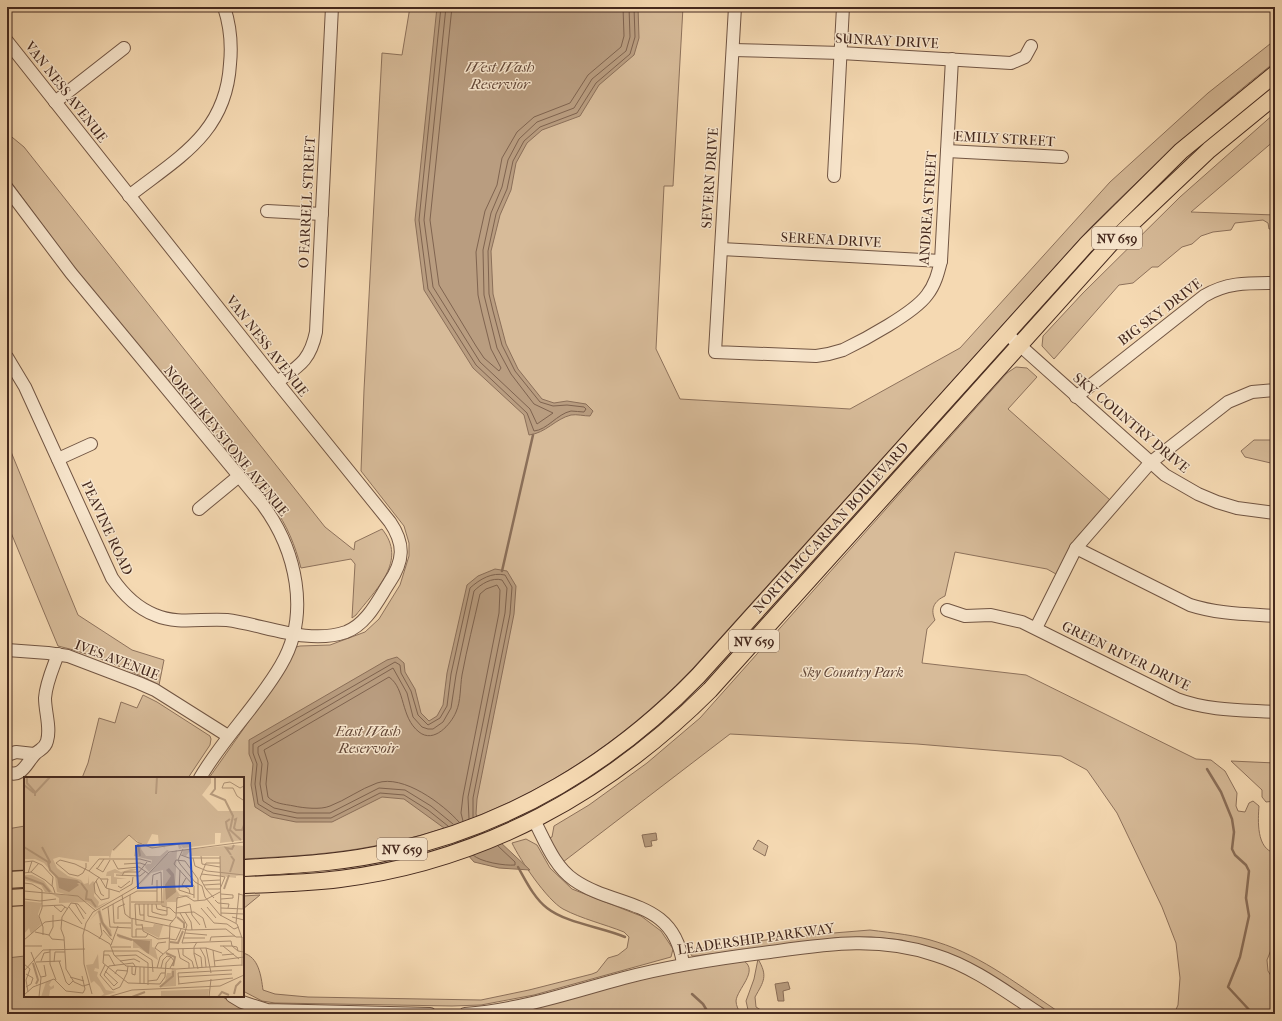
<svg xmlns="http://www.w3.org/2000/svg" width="1282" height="1021" font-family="'IM FELL French Canon',serif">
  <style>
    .green { fill: #d7bb99; stroke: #8e725c }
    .water { fill: #b99d80; stroke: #8b6f59 }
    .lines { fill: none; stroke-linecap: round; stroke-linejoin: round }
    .shore { stroke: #7f634f; stroke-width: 1 }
    .stream { stroke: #8b6f59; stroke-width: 2.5 }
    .minor-casing { stroke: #715543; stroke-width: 14 }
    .major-casing { stroke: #45291e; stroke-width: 18 }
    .minor { stroke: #f8e6cd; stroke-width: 12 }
    .major { stroke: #f5d9b2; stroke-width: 16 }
    .labels { text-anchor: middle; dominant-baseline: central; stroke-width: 3; stroke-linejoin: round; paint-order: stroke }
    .shield { fill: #f8e6cd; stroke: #7b6252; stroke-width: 1 }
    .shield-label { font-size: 13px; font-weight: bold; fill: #45291e }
    .street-label { font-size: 14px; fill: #45291e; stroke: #f8e6cd }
    .park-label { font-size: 14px; font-style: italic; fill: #624637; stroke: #f8e6cd }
    .water-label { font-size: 15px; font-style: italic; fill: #624636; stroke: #f8e6cd }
    .inset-river { fill: none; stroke: #b99d80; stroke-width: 2 }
    .inset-road { fill: none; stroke: #af9377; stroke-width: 1 }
    .view { fill: #1d4ed8; fill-opacity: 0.15; stroke: #1d4ed8; stroke-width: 2 }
    .inset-edge { fill: none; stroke: #45291e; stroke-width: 2 }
  </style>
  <rect width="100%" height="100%" fill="#f5d9b2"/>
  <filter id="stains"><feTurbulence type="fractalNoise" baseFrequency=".005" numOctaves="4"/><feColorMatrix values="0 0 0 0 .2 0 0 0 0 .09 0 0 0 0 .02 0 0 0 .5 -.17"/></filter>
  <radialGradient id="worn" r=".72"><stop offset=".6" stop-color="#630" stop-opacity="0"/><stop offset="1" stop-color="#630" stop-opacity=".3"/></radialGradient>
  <g class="green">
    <path d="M410 7H683L673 186H664L656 349 680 399 850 409 960 348 1110 182 1208 93 1275 40V62C1209 114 1149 169 1090 228L694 667C597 769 476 835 336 852 305 856 274 857 243 859V778H209L275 684 296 647 300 646 330 645 365 632 379 619 400 585 409 556V543L404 526 361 471 364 390 382 53 402 55Z"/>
    <path d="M1275 113V140L1191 212 1275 215V228L1269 229 1268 223 1263 220 1235 223 1231 230 1213 232 1201 236 1192 244 1182 247 1158 267H1152L1133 283 1119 285 1054 359 1042 346 1043 336 1083 293 1180 197Z"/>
    <path d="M7 133 24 147 325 527 354 550 355 542 382 529C408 561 376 589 356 615L352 618 355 564 351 559 301 568C295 545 287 525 273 506L79 274 7 177Z"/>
    <path d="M1016 367 1027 368 1037 377 1008 409 1110 500 1075 539 1056 574 1047 569 955 552 945 596C934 601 930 609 935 620L927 629 922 663 1026 675 1196 759 1211 760 1225 771 1237 793 1236 806 1238 811 1245 812 1249 803 1253 801 1259 806C1258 820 1256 849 1275 853V940L1267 960 1268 971 1275 982V1014H1174L1178 1005 1180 978 1176 943 1162 907 1117 813 1087 770 1061 756 917 744 730 734 563 862 549 838 552 837 554 826 589 805 647 763 700 718 1007 373Z"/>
    <path d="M1254 440H1275V464L1245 457 1241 451Z"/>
    <path d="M7 442 78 615 132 650 164 660 159 685C131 670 89 653 58 646L7 523Z"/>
    <path d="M143 695 157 702 210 736 211 739 210 745 188 778H82L88 763 99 718 115 723 121 702 137 708Z"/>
    <path d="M1231 761 1275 763V801L1266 802 1262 797V790Z"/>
    <path d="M25 826V870L7 871V829Z"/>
    <path d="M526 839 537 845 550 868 572 889 641 916 661 931 673 949 671 957 534 995 481 1005 452 1006 275 1003 262 1001 243 991V953C259 957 261 976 263 990L275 994 308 997 481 1000 529 990 592 974 597 972 608 958 618 955 627 948 629 937 624 932C604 924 582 919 563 909 547 900 520 860 512 843Z"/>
    <path d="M758 840 768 846 765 856 753 849Z"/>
    <path d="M260 895 243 909V896Z"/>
    <path d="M870 930C893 933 916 935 937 942 983 956 1022 988 1062 1014H1050L992 976 948 954 902 940 871 937 836 938 695 956H692L688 950 797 936Z"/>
    <path d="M25 956V996H221L242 1008 261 1014H7V958Z"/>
    <path d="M758 959C768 976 764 981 755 997L756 1007 767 1014H749L746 1001 754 979Z"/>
    <path d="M744 961C759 971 737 989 736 1001 736 1006 739 1010 740 1014H510L663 973Z"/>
  </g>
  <g class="water">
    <path d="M437 7H638L639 38 634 55 599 85 580 116 542 130 527 143 516 163 511 190 500 215 491 251 493 294 497 310 506 344 518 369 542 399 554 403 567 401 586 404 593 411 590 416C584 416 577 414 571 415 555 419 546 433 529 435L524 415 473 368 424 290 415 220Z"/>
    <path d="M495 569 507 571 516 586 514 614 477 799 476 814 483 832 499 841 530 870 499 868 474 862 444 828 404 799 382 797 332 822H296L271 817 255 807 251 785 253 764 249 754V740L387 660 397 657 404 663 405 672 415 689 421 713 429 721 437 716 443 705 447 673 467 585 478 576Z"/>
    <path d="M656 833 657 840 651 841 652 846 645 847 642 835Z"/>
    <path d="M788 982 790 989 783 991 784 1001H778L775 984Z"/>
  </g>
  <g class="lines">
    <g class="shore">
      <path d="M441 7 419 220 428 289 476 365 527 413 534 431C547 430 557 414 571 411 575 411 580 412 584 412L586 409 584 407 567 405 553 406 540 402 515 371 502 345 493 311 489 294 488 251 496 214 507 189 513 161 524 141 540 127 577 113 596 83 630 54 635 37 634 7"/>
      <path d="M446 7 424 220 433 287 480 362 530 409 537 424 553 413 534 404 511 374 497 348 484 295 483 250 491 213 502 187 508 160 519 139 537 122 574 108 592 79 626 51 630 37 629 7"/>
      <path d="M452 7 430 220 439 285 476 346 484 358 499 371 501 368 491 349 482 313 478 295 476 252 485 211 497 185 502 158 517 132 534 117 570 103 588 75 621 47 624 36 623 7"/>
      <path d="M459 822C443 804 403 774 377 783 360 789 346 800 330 806 321 810 303 808 294 806 284 804 275 804 268 797L266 784 268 763 264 750 389 677C406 689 400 717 419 732 434 744 451 724 456 712 461 701 460 687 462 675 467 648 474 621 480 594L486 589 497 585 500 590 499 613 463 796 461 813 463 821"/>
      <path d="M453 824 431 806 405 790 379 788 330 813H297L274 808 263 801 260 784 262 764 258 753V747L393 668 407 693 413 717 422 727 428 729H433L443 722 451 708 456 675 474 591C481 584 492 577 502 580L507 588 505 613 468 797 469 819"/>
      <path d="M448 826 428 810 404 795 380 793 331 818H297L273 813 258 804 255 784 257 764 253 753V744L395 662 400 665 401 673 411 691 418 715 428 725 440 718 447 706 451 674 470 588C480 579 492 572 505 575L512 587 510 614 473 798V817"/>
      <path d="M473 855C480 862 505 866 515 865V862L498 846"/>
    </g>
    <g class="stream">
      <path d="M502 571 533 435"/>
      <path d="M1207 769 1221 792 1232 819 1234 832 1232 849 1235 855 1246 865 1249 871 1246 898 1249 916 1240 957 1228 987 1253 1014"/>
      <path d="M518 867C526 881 534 898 547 908 566 923 601 927 625 937"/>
      <path d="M692 994 703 1004 709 1014"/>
    </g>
    <defs>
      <g id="minor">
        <path d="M735 7 715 352 816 356C825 355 834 353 843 350 864 340 914 313 927 295 935 285 938 273 941 261L952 59"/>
        <path d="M7 41 277 382 390 522C405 544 404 561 389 583 378 600 367 624 346 632 308 645 265 625 227 620 202 618 178 625 155 615 137 608 123 594 112 578L25 387 7 357"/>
        <path d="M733 50 841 53 1011 63 1025 57 1031 46"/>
        <path d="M55 102 124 48"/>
        <path d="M947 151 1062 157"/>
        <path d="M834 176 843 7"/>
        <path d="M7 188 71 273 263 505C296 550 311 614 281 665 258 705 223 738 200 778"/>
        <path d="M129 196C179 157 226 133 230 64 232 44 230 25 224 7"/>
        <path d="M267 211 322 214"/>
        <path d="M721 249 941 261"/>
        <path d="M1006 333 1165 475 1198 494 1217 502 1237 508 1275 513"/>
        <path d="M277 382C299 366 310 361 316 332L332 7"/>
        <path d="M1076 397 1204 296C1227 282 1249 283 1275 283"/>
        <path d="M58 459 91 444"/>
        <path d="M199 509 239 476"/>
        <path d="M1076 548 1190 605C1218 614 1246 614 1275 616"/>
        <path d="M947 610 965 616 991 615 1022 622 1177 699C1209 711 1242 710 1275 712"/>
        <path d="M1036 628 1076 548 1150 463 1228 402 1252 392 1275 390"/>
        <path d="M7 650 48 653 68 656 139 683 155 690 228 736"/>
        <path d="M7 755 16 752 34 754"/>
        <path d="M7 772C22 779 27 762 35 754 40 749 45 749 47 741 51 728 45 712 45 698 46 683 53 668 58 654"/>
        <path d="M534 820C545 841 554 866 574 880 616 909 674 898 683 964"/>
        <path d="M232 996 242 1002 267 1010 430 1014"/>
        <path d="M465 1014C520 1010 572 992 624 978 673 965 721 958 770 952 828 944 878 936 935 955 974 967 1006 992 1040 1014"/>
      </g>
      <g id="major">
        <path d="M243 868C293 865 344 863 393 851 511 825 615 762 698 676L1086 245 1181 151 1275 74"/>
        <path d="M7 880 25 879"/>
        <path d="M243 885C275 884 308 883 340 879 484 861 608 792 710 690L1113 241 1209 150 1275 96"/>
        <path d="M7 898 25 897"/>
      </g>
    </defs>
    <use href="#minor" class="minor-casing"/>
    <use href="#major" class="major-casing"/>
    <use href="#minor" class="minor"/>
    <use href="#major" class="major"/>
  </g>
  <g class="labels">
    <g class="shield">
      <rect x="1092" y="227" width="50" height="22" rx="3"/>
      <rect x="729" y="630" width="50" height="22" rx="3"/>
      <rect x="377" y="838" width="50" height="22" rx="3"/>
    </g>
    <g class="shield-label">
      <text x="1117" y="238">NV 659</text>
      <text x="754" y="641">NV 659</text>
      <text x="402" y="849">NV 659</text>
    </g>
    <g class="street-label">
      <text transform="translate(887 41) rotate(3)">SUNRAY DRIVE</text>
      <text transform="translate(66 92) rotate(52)">VAN NESS AVENUE</text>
      <text transform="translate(1005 139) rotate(3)">EMILY STREET</text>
      <text transform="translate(710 178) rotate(-86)">SEVERN DRIVE</text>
      <text transform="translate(307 202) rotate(-87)">O FARRELL STREET</text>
      <text transform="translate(928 208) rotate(-86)">ANDREA STREET</text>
      <text transform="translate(831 240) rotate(3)">SERENA DRIVE</text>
      <text transform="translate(1160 312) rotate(-37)">BIG SKY DRIVE</text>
      <text transform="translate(267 346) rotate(52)">VAN NESS AVENUE</text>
      <text transform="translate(1131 423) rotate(40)">SKY COUNTRY DRIVE</text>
      <text transform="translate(226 441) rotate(51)">NORTH KEYSTONE AVENUE</text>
      <text transform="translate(107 528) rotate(65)">PEAVINE ROAD</text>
      <text transform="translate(831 528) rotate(-48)">NORTH MCCARRAN BOULEVARD</text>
      <text transform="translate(1126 656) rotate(26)">GREEN RIVER DRIVE</text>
      <text transform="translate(117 660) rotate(21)">IVES AVENUE</text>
      <text transform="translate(756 939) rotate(-8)">LEADERSHIP PARKWAY</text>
    </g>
    <g class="park-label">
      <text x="852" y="672">Sky Country Park</text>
    </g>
    <g class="water-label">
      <text x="500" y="67">West Wash<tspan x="500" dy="17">Reservior</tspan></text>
      <text x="368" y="731">East Wash<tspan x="368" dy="17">Reservoir</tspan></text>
    </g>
  </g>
  <g transform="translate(24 777)">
    <rect width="220" height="220" fill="#f5d9b2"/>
    <path d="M0 0H187V6L178 18 194 34H220V63L196 66 197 56H191V67L159 71 156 67 158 71 155 72 154 68 141 69 140 71 145 74 125 95 121 90 123 87H127L128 83 110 79 112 68 116 66 105 58 90 74 88 73 86 82 85 79H65V85L35 80 29 82 33 91 44 99 57 103 60 107 64 106 65 98V108L69 104 71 106 70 119 75 125 74 129 87 123 72 132 63 125 35 126V121L28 117 48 119 33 115 31 99 20 86 11 82H0ZM128 57 134 58 135 70 122 69ZM118 66 128 71 138 69 143 73 136 79H122L117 72ZM210 68 220 69V98L212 99V101L196 99V79H167L166 74 162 79 158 78 159 73ZM153 73 151 111 156 118H164L167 120 155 119 152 125H143V129H139V93L127 96 112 112 141 78ZM91 92 97 95 107 92H115L98 97 90 96V100L103 102H93V107H87V99H82L83 95ZM0 98H8L20 104 29 116 21 115 17 108 0 103ZM0 124 18 126 14 137 17 147 7 157 5 151 0 157ZM76 131 80 146 87 153 88 160 76 146 74 135 66 143ZM130 147 139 148 135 161 119 153 118 150H129ZM92 156 109 162H128V170L131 171 134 183 115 171H109V164L95 161ZM74 177 75 192 71 191 70 194 74 195 73 199 82 213 92 215 80 219H77L80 217 76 210 70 204 67 206 62 188 69 187ZM148 192 152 193V209L135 210 141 204 143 196H147ZM28 203 25 208 27 210 30 208V211L26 213 25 220H17L22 205ZM185 212 184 220H137V214Z" fill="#d7bb99" fill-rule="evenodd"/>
    <path d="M145 91 150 97 152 115 142 123 141 108 147 99 142 93ZM33 100 53 103 57 106H53L55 108 45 115 35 111ZM107 162 126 164 125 177 123 176Z" fill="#b99d80"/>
    <path class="inset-river" d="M3 0V6L11 15V19M191 0V12L187 17 201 23 209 39 206 53 217 63M0 8 10 16M11 16 26 0M132 17 133 0M206 42 202 45 203 51 209 65M210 43 212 42 210 51 212 53H218L220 48M114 67 116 79M0 70 24 85 26 93 34 101M18 70 26 85 24 88M207 78 202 71 208 72 210 68M206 95 210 83 207 79M0 100 19 107 26 115M57 106 63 114 62 122 67 123 72 130M200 112 205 98M75 134 78 145 87 159M153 140 160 146V151M93 158 108 163M146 165 154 166 159 154M142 176 151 180 149 189M9 186 14 203 12 207M136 210 149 199V194M210 217 212 209 217 204M108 220 121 215M194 220 198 215 205 218"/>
    <path class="inset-road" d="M219 23 213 19 209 11H198L200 6 206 5 216 11 220 9M159 72 154 83 156 87 171 105 178 109 181 120 196 138 213 147 218 161M89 73 105 58 113 65 128 71 156 67M157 78 165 81H196M177 79 178 87 196 90M196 79 197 139M169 81 171 89 183 94 220 98M89 83 94 92 115 90 125 97M0 85 9 84 18 88 29 100 28 109M62 86V91L61 92 59 96 54 99 45 97 32 86 36 83 51 87 65 94 71 98 76 101 82 111M100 87 116 86 122 88M72 91 79 95 86 83M73 92 80 82M156 93 155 113 170 118M65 94 75 82H116L127 85M7 95 21 103 29 110 31 116M0 96 7 95 15 86M4 96 8 84M177 97 196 99M92 98 116 99 122 94M98 99 100 95H115L123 85M196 99 201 100 196 112H182L176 101 182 86H196M75 100 70 107 71 116 77 123M162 101 158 108 165 112 166 117M77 102H84L82 111M72 104 77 117 80 119M178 104 196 103M0 106 8 107 18 113V131L15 139 19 150V158M128 108 129 98 137 95 138 129 146 131 151 136 170 135 179 141 182 151M180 108 196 107M94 109 97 111 106 104M82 111 96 115M182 112 190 121M0 114 54 119 72 134M96 114 108 107 109 100M214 117 219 118V132M98 118 101 137 106 141 164 153 202 152 212 160H218V189M170 121V109L150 87 152 83 161 84 174 102V124M0 122 16 124 32 122M197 122 209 121V118L197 117M77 123 85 121V112M191 123 194 126 205 127 204 131M107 125H140M133 125V103M51 126 60 142M89 127 90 146H107M115 127 116 138H120M120 127V143M124 127V139L149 144M128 127V135L138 138H143V130M132 127 133 132 143 134M18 129 38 128 44 132M30 129 37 135 41 130M45 130 58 147M84 130 86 150 107 151M183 130 192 141M152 131 166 127 168 138 176 148M177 131 190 146 203 147 210 152 215 150M197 131 220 132M78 133 113 114H133M161 135 167 145 168 153M156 136 163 148 158 166 207 164 208 169 213 170 214 174M197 136 220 137M62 137 54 127 47 126 38 140 37 152 40 160 42 192 50 205 59 209 66 207M208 140 220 143M106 141V118M94 142V130L101 127M108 142V160H122L124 157M212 146 215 116M118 147 119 154 134 162 146 161M118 148H112L111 127H137M79 153 88 163M11 155 25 158 29 150V138M161 156 183 158M25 158 28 162 40 163M112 160V152H118M159 161H181M75 162 78 157 76 146M146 162 152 163 157 152M0 163 21 145 38 143 64 154 86 167 90 178 102 189 152 192 218 188M186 164 187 160 211 159M173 165 170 170V177L174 192M87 168 94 149M0 169H18M196 169H208L214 174 220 175M199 169 215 182M88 170H107M176 171 181 180 182 190M182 171 187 196M26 172V187L32 203M145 172 146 147 152 140 153 121 162 119 170 124 181 123 196 115M145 172 182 171 198 176M154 172 156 181 165 186V191M159 172V178L168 184 170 191M189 173 191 190M7 175 17 201 15 220M170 176 177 180 178 191M139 177 131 171 134 166 142 165M80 178H85L91 189M198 178 210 177M91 179 112 178 124 186V208M17 184 20 176 26 175M35 184 42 205 45 208 49 204M96 184 110 182 116 185M190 184 220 180M12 185 37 184M30 185 31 175H41M0 187 6 192 2 203 4 215M81 188 76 198 89 213 96 210 103 196 104 189M108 189V197L111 198 112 189M116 190V207M120 190V207M133 191 136 180 145 172M137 191 139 183 143 179 147 180M146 191 150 184 147 180M0 194 19 173 61 172M81 194 94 206M129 195 128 183 114 174H80L79 186 104 206 136 207 141 200 142 186 147 180M91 197 93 193 104 194M17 200 22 199 20 188M46 200 60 204M154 200 208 197M124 204 133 203 137 196H141M93 206 90 209 80 198 85 189 109 186 111 189M154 207 209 201M155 207 154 196 208 193M2 210 7 207 9 201 2 197M68 217 60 187 59 158 62 146 69 135 112 110 145 75 220 65M0 218 9 210 30 202 42 214 59 216 61 212 58 199M84 220 108 213 196 209 220 198M185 220 187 202"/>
    <path class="view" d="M166 66 168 109 114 111 112 69Z"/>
    <rect width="220" height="220" class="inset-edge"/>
  </g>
  <rect width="1282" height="1021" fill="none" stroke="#f5d9b2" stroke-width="24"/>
  <rect x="8" y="8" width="1266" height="1005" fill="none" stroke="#45291e" stroke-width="2"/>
  <rect x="12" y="12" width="1258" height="997" fill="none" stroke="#45291e"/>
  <rect width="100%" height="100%" filter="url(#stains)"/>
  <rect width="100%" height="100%" fill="url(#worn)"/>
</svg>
